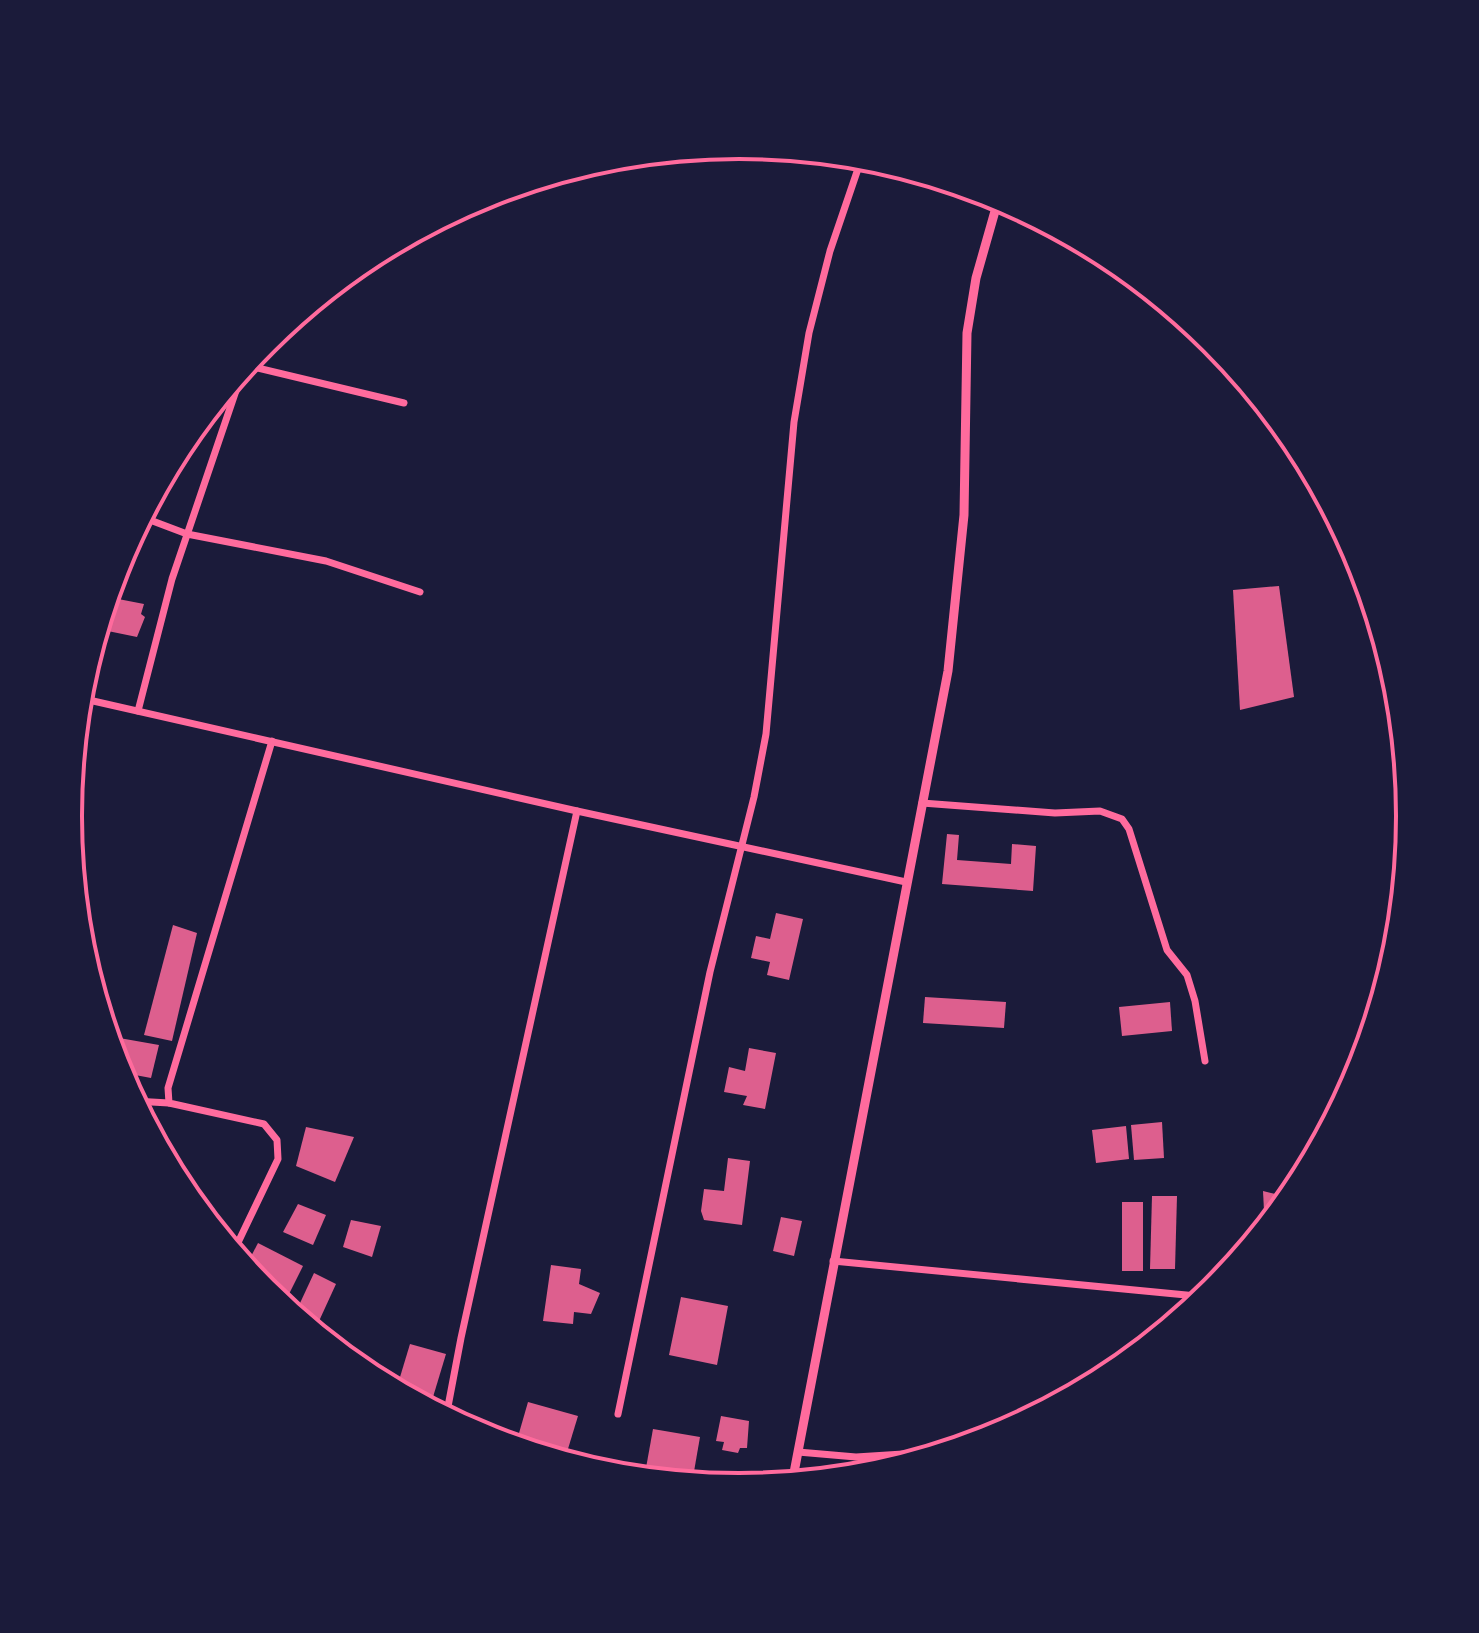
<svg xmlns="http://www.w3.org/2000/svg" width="1479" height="1633" font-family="'Archivo Narrow',sans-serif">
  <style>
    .building { fill: #dd5f8e }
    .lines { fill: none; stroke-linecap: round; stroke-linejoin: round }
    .minor { stroke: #ff6b9d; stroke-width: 7 }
    .tertiary { stroke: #ff6b9d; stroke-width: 9 }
    .rim { fill: none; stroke: #ff6b9d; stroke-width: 4 }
  </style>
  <rect width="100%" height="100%" fill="#1b1b3a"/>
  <g class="building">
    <path d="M1279 586 1294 697 1240 710 1233 590Z"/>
    <path d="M108 597 144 604 141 614 145 617 137 637 98 629Z"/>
    <path d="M947 834 959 835 957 860 1011 864 1012 844 1036 846 1033 891 942 884Z"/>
    <path d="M776 913 803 919 789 980 767 975 770 962 751 958 756 936 770 939Z"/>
    <path d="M173 925 197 933 172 1041 144 1035Z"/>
    <path d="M925 997 1006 1002 1004 1028 923 1023Z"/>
    <path d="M1170 1002 1172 1031 1122 1036 1119 1007Z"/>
    <path d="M108 1036 159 1045 151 1078 119 1072Z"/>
    <path d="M749 1048 776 1053 765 1109 743 1105 747 1096 724 1092 729 1067 745 1071Z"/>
    <path d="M1162 1122 1164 1158 1134 1160 1131 1125Z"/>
    <path d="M1126 1126 1129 1159 1096 1163 1092 1130Z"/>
    <path d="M306 1127 354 1137 335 1182 296 1166Z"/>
    <path d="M728 1158 750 1161 742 1225 704 1220 701 1211 704 1189 724 1191Z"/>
    <path d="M1263 1191 1284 1196 1285 1206 1265 1230Z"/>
    <path d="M1152 1196H1177L1175 1269H1150Z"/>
    <rect x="1122" y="1202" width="21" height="69"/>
    <path d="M298 1204 326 1215 313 1245 283 1232Z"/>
    <path d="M781 1217 802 1221 794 1256 773 1251Z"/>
    <path d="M351 1220 381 1226 372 1257 343 1247Z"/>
    <path d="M258 1243 303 1266 289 1294 253 1277 245 1268Z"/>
    <path d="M551 1265 581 1269 579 1284 600 1293 591 1314 574 1312 573 1324 543 1321Z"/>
    <path d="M314 1273 336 1284 314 1332 294 1316Z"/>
    <path d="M681 1297 728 1306 717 1365 669 1355Z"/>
    <path d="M410 1344 446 1354 433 1397 397 1387Z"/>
    <path d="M528 1402 578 1416 564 1462 515 1447Z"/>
    <path d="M721 1416 749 1421 747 1448H740L738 1453 722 1450 724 1442 716 1441Z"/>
    <path d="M653 1429 700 1437 692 1483 644 1479Z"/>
  </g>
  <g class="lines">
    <g class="minor">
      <path d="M245 365 404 403"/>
      <path d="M142 517 187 534 326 561 420 592"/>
      <path d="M80 698 577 811 906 882"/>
      <path d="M138 711 172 579 244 367"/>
      <path d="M922 803 1055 813 1100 811 1122 819 1129 829 1167 950 1187 975 1195 1001 1205 1061"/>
      <path d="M134 1101 169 1103"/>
      <path d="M233 1253 278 1159 277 1140 264 1124 169 1103 168 1088 272 741"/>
      <path d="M833 1261 1207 1297"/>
      <path d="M618 1414 710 972 754 797 766 734 794 422 809 333 830 251 862 157"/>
      <path d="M446 1417 461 1338 577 811"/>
      <path d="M798 1452 856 1457 950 1451"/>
    </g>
    <path class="tertiary" d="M792 1483 948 671 964 515 967 333 976 278 999 197"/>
  </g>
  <path d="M0 0H1479V1633H0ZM82 816a657 657 0 1 1 1314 0a657 657 0 1 1-1314 0Z" fill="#1b1b3a" fill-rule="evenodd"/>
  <path class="rim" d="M82 816a657 657 0 1 1 1314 0a657 657 0 1 1-1314 0Z"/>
</svg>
